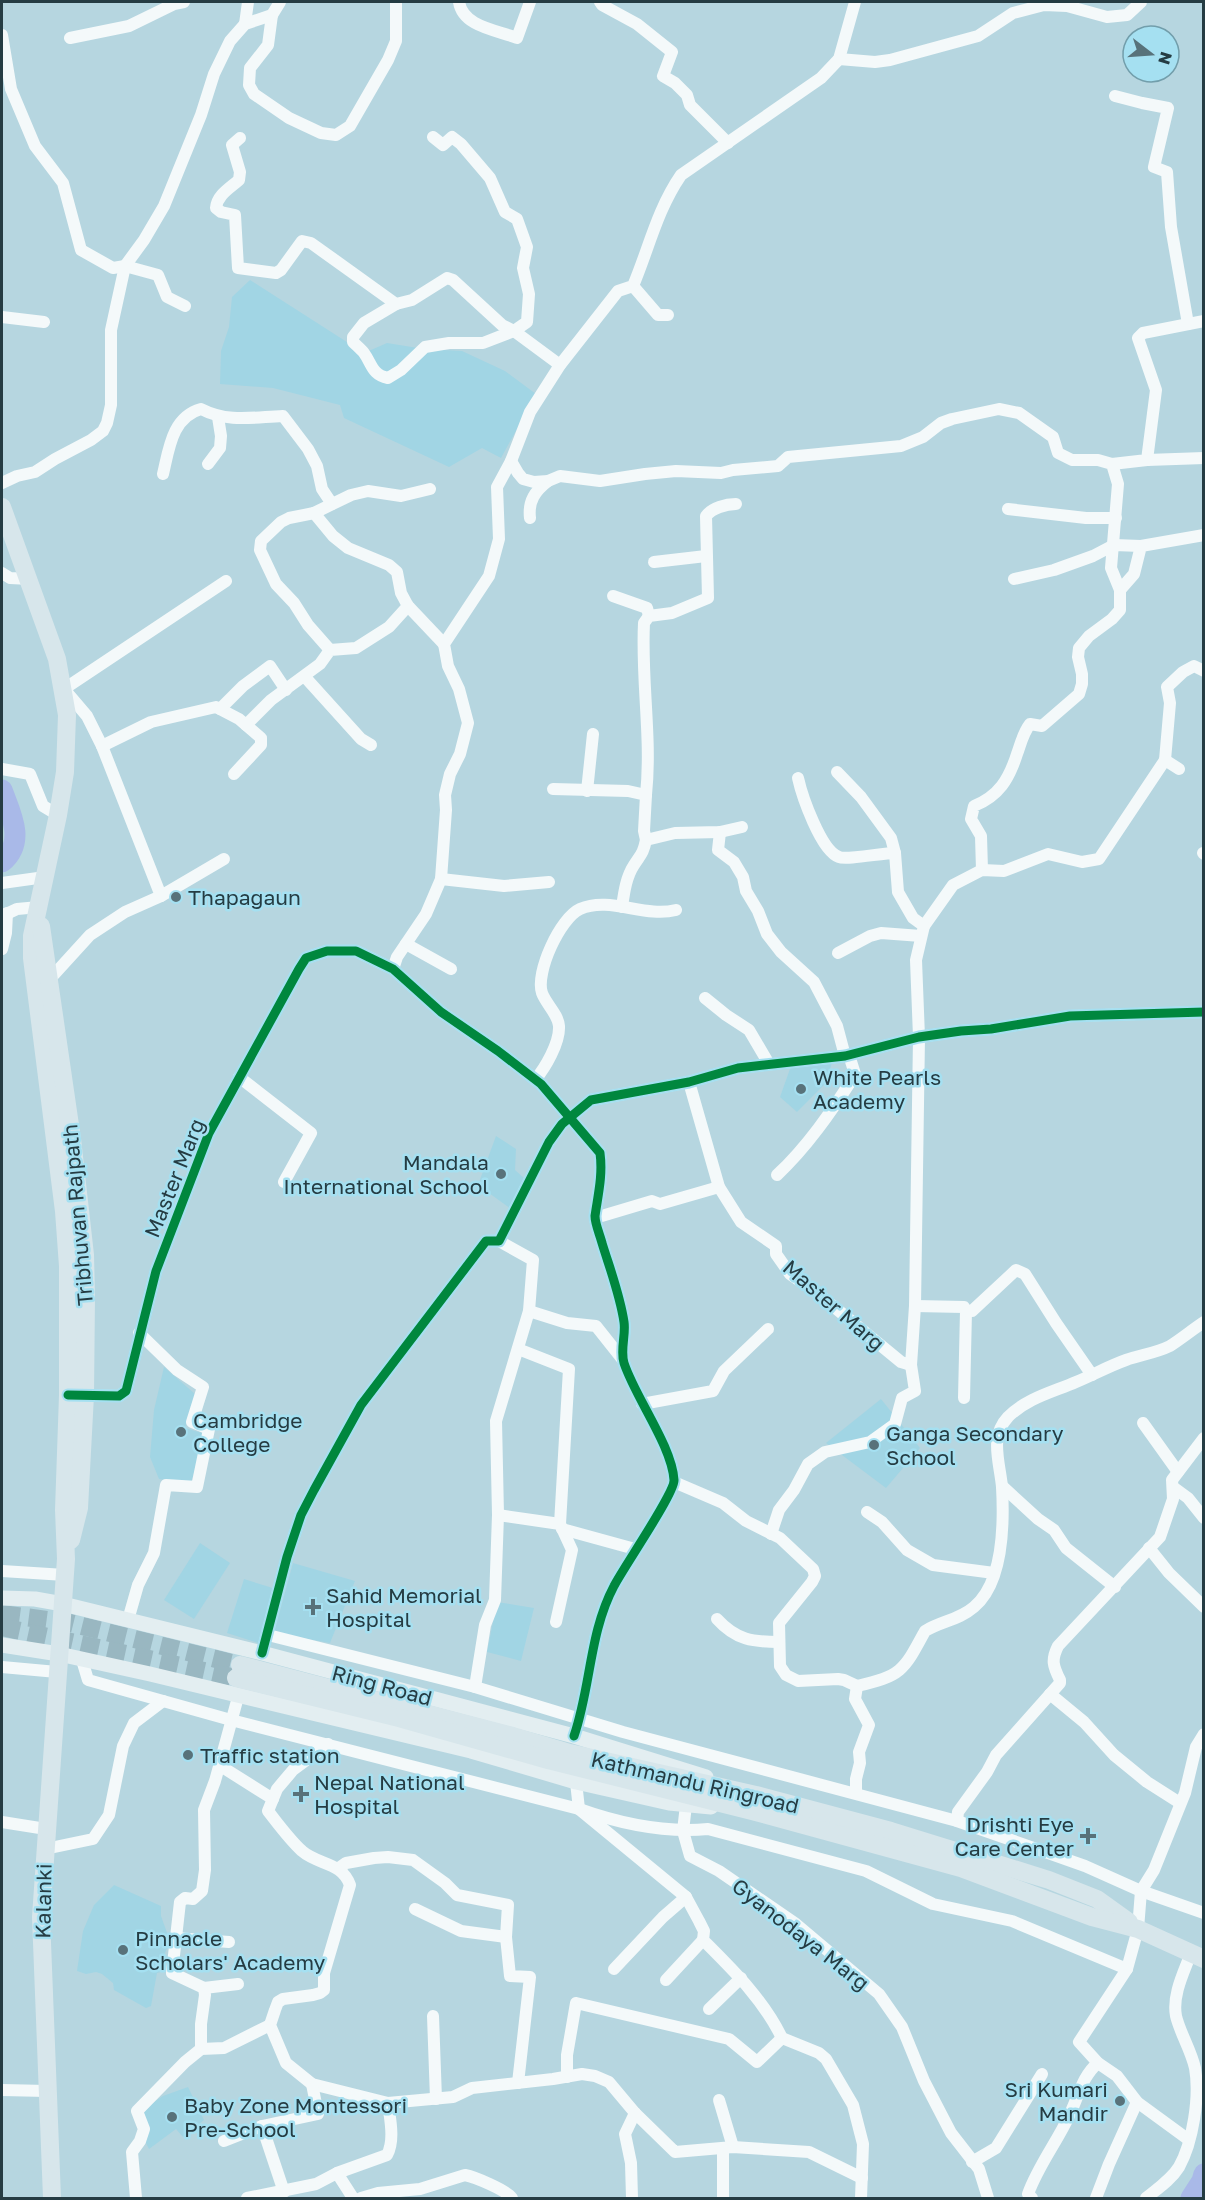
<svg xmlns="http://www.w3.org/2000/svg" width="1205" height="2200" font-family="'Golos Text',sans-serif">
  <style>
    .built { fill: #a1d5e4 }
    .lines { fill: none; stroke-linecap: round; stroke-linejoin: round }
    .river { stroke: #a9b9e8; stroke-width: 21 }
    .highway-tunnel { stroke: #99b7c1; stroke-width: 18; stroke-dasharray: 18 9; stroke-linecap: butt }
    .minor { stroke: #f4f9fa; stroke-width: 12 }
    .major { stroke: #e3eef1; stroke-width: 15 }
    .highway { stroke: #d7e6eb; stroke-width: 18 }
    .cycleway-casing { stroke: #a5e0f1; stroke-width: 13 }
    .cycleway { stroke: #00873e; stroke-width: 9 }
    .poi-dot { fill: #58727a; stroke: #a5e0f1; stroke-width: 2 }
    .labels { text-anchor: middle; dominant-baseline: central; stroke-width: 5; stroke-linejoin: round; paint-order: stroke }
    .poi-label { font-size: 21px; fill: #253c43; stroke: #a5e0f1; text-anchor: start }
    .street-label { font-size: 21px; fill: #253c43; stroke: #a5e0f1 }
  </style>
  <rect width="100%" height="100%" fill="#b6d6e0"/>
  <g class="built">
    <path d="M250 280 364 353 387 343 424 349 462 351 505 371 536 394 501 458 482 448 449 467 344 418 340 405 273 388 220 384 221 351 229 327 232 297Z"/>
    <path d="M832 1062 827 1082 797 1112 780 1097 791 1066Z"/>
    <path d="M496 1136 516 1149 515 1170 524 1178 511 1209 478 1185Z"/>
    <path d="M164 1367 195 1394 185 1428 205 1434 191 1483 159 1479 150 1457 154 1410Z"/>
    <path d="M881 1399 920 1448 886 1488 826 1443Z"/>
    <path d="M200 1543 230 1563 194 1619 164 1600Z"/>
    <path d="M293 1563 355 1581 330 1643 274 1633Z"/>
    <path d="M244 1579 276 1589 258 1643 227 1633Z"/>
    <path d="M497 1602 534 1608 521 1661 487 1652Z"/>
    <path d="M114 1885 161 1906V1916L170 1941 162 1960 164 1971 157 1973 151 2006 146 2008 114 1990 113 1983 102 1974 96 1972 86 1974 77 1971 83 1931 94 1905Z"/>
    <path d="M188 2087 204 2120 183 2137 176 2129 149 2149 141 2133 143 2114 151 2104 163 2096Z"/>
  </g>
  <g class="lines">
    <g class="river">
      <path d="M2 790C11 814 26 842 2 862"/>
      <path d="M1191 2198 1202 2181 1204 2174"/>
    </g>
    <g class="highway-tunnel">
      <path d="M2 1614 70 1623 240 1665"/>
      <path d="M2 1627 236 1678"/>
    </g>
    <g class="minor">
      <path d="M459 2C463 27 497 30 517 38L530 2"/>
      <path d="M600 2 602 5 637 24 672 52 663 76 675 83 687 95 690 105 728 143"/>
      <path d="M272 15 268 45 250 68 249 85 254 94 289 118 321 133 336 135 350 126 388 60 396 41V2"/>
      <path d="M245 24 248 2"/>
      <path d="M2 35 11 89 35 146 63 183 81 250 113 268 125 266 158 275 167 297 185 306"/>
      <path d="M70 38 129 26 174 4 184 2"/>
      <path d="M839 59 875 62 890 60 978 36 1013 13 1044 5 1067 6 1107 17 1127 15 1141 2"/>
      <path d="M1115 96 1142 103 1168 108 1154 167 1167 172 1171 227 1188 324"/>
      <path d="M240 138 232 145 240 172 239 180C230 188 217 195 216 208L221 212 235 215 238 268 276 273 281 270 302 241 311 243 396 304 412 300 447 278 453 280 502 325 514 331 560 365"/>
      <path d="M633 286 658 315H668"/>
      <path d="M396 304 364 323 353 337V342C357 346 361 349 364 353 372 364 372 375 388 378L401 370 425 347 449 343H483L514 331 527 322 529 294 523 268 527 247 517 219 505 212 490 178 461 144 452 137 443 145 433 137"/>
      <path d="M2 317 44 322"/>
      <path d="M1147 460 1204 458"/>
      <path d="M511 461 518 473 523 479 534 482 548 481 560 476 600 481 645 474 676 471 721 473 733 470 778 466 788 457 901 446 923 437 941 423 952 419 999 409 1019 413 1053 437 1058 453 1072 460H1098L1112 464 1118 484 1111 568 1120 590V610L1112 619 1089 636 1079 648 1078 657 1082 674V684L1079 694 1042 726 1030 724C1023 733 1021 743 1017 754 1009 779 999 796 974 806L971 819 981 836 982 870"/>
      <path d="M208 464 220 448 221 436 218 417"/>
      <path d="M1112 464 1147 460 1156 390 1138 338 1143 333 1204 321"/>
      <path d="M163 474C169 449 172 417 201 409 228 423 254 417 283 416L308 449 317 466 322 489 332 504"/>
      <path d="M2 483 17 476 35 472 55 459 91 440 103 431 107 423 111 405V330L125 266 144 240 164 206 201 115 214 74 230 41 245 24 272 15 280 2"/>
      <path d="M1008 509 1086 518H1116"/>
      <path d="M530 518C528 501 535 491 548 481"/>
      <path d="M654 562 706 556"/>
      <path d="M2 573 10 578 30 579"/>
      <path d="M1014 579 1054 570 1093 556 1114 545 1141 546"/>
      <path d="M1120 590 1134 574 1141 546 1204 535"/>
      <path d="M613 596 647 608 649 616"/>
      <path d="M408 606 444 644"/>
      <path d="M330 650 308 625 294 603 276 584 260 550 261 541 281 522 289 518 314 513 351 495 368 491 401 496 430 489"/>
      <path d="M305 677 361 739 371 745"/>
      <path d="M220 709 243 686 270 666 286 690"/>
      <path d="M246 725 271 700 320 664 330 650 356 648 389 627 408 606 401 593 397 572 389 565 348 548 333 536 314 513"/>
      <path d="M102 746 151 722 216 707 239 719 261 738V745L234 774"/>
      <path d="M2 769 30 774 43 806 58 815"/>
      <path d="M1179 769 1165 760 1170 703 1167 687 1183 672 1194 666 1204 671"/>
      <path d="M798 778C802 796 821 851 839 857 846 860 883 853 895 853"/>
      <path d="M553 789 628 791 646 795 644 831 646 840"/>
      <path d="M587 791 593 734"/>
      <path d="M646 795C652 737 641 681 644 623L649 616 672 613 708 598 706 516C712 508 726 504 736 504"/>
      <path d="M720 832 718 850 734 862 743 877 746 891 758 911 767 934 781 952 814 982 837 1026 845 1056"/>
      <path d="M1203 853 1204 854"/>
      <path d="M441 879 504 886 549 882"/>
      <path d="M2 883 45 877"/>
      <path d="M161 896 224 859"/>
      <path d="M622 907C624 893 626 877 634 865 641 854 643 854 646 840L675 833 720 832 742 827"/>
      <path d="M2 916 17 909 39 907"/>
      <path d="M924 926 953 885 982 870 1004 871 1048 854 1082 862 1099 859 1165 760"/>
      <path d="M406 944 451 969"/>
      <path d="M2 949 6 933 7 913"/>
      <path d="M838 953 870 936 881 933 921 936"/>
      <path d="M393 969 397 957 426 914 441 879 446 810 445 795 450 774 460 754 468 723 459 689 448 666 444 644 489 576 499 539 497 487 511 461 530 412 560 365 618 291 633 286C649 248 657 210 681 175L821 78 839 59 855 2"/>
      <path d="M49 980 90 935 125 912 161 896 102 746 87 716 64 689 226 581"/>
      <path d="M705 998 726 1015 749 1030 769 1064"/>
      <path d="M239 1077 311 1133 284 1182"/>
      <path d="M535 1080C545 1068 560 1043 559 1026 558 1014 546 1004 542 993 535 973 560 918 580 909 610 896 644 918 676 910"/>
      <path d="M689 1082 719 1187 741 1222 776 1246V1254L790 1274 816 1292 901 1362 911 1365"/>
      <path d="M777 1175C807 1147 831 1112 853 1078L855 1074 849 1055"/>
      <path d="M595 1218 652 1201 660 1204 719 1187"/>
      <path d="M915 1306 964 1307 966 1311 964 1398"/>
      <path d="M529 1311 567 1323 596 1326 623 1360"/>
      <path d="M966 1311H972L1016 1270 1025 1274 1056 1323 1092 1375"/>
      <path d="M518 1349 569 1369 560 1524 572 1550 556 1622"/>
      <path d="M78 1395 119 1396 126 1391 156 1271 209 1133 299 969 306 958 327 951H356L393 969 441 1012 498 1051 541 1084 600 1153C603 1175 598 1195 595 1216 595 1224 600 1235 602 1243 610 1269 620 1295 624 1322 626 1335 620 1350 624 1363 635 1397 672 1446 674 1480 675 1493 623 1568 614 1586 589 1633 591 1687 574 1736"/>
      <path d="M642 1404 713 1391 724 1371 768 1329"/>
      <path d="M1143 1423 1178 1472"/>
      <path d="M674 1482 723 1503 746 1521 780 1538 813 1569 815 1576 812 1582 779 1623 780 1666 786 1675 798 1681 838 1679 844 1680 857 1686"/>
      <path d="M1002 1486 1038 1519 1054 1530 1066 1548 1115 1587"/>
      <path d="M1173 1487 1188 1498 1204 1518"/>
      <path d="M867 1512 882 1522 907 1550 933 1565 994 1573"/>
      <path d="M498 1515 560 1524"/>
      <path d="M562 1529 635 1549"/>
      <path d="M771 1534 779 1510 794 1490 808 1464 825 1452 870 1442 895 1424 902 1398 915 1391 911 1365 915 1306 919 1037 916 960 924 926 913 918 898 892 895 853 891 838 861 797 837 772"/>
      <path d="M1149 1548 1169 1573 1204 1607"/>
      <path d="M2 1571 65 1575"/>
      <path d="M717 1619C736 1640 753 1642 779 1642"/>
      <path d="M128 1620 138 1585 154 1553 166 1485 197 1487 209 1429 192 1422 203 1387 177 1370 139 1333"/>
      <path d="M268 1635 475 1687 623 1732 957 1821 1085 1866 1141 1891 1204 1913"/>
      <path d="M262 1653 287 1557 301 1515 314 1490 361 1405 486 1241H499L549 1142 562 1124 591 1100 689 1082 738 1068 845 1056 919 1037 961 1031 991 1029 1070 1016 1204 1012"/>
      <path d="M82 1660 88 1680 231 1720 579 1809C621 1824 663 1833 708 1829L866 1871 933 1904 1012 1921 1127 1969"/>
      <path d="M2 1667 57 1672"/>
      <path d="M857 1686C902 1676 904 1670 925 1631 941 1621 959 1620 974 1607 1004 1582 1004 1523 1002 1487 1000 1463 989 1437 1008 1417 1027 1398 1053 1392 1076 1382 1093 1375 1109 1366 1126 1360 1140 1355 1156 1353 1170 1346 1181 1339 1192 1330 1204 1322"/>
      <path d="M475 1687 485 1625 495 1600 498 1515 496 1421 529 1311 533 1260 499 1241"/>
      <path d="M1050 1694 1084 1722 1114 1755 1147 1782 1180 1803"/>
      <path d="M328 1744 293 1770 277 1789 268 1811C279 1825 289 1839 302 1851 318 1865 342 1862 350 1885L324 1973V1990L320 1993 313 1995 283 1999 278 2002 275 2010 270 2025 286 2063 312 2084 388 2103 453 2097 472 2088 553 2079 582 2074 595 2076 609 2082 635 2113 675 2152 733 2147 809 2152 862 2178"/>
      <path d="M219 1765 273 1799"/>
      <path d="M576 1782 579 1809 686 1897 699 1921 704 1931 703 1940C733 1970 763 1999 782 2038L819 2053 826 2059 853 2105 863 2144 861 2198"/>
      <path d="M856 1793V1779L860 1763 859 1752 869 1725 855 1699 857 1686"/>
      <path d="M686 1805 683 1831 690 1856 719 1871 796 1924 879 1994 902 2027 924 2081 951 2133 979 2169 988 2198"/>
      <path d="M957 1821 958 1812 987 1772 996 1755 1060 1683V1680C1053 1666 1051 1660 1058 1646L1160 1537 1173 1499 1172 1480 1204 1438"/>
      <path d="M2 1822 46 1829"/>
      <path d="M45 1849 93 1839 109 1815 123 1746 134 1723 163 1701"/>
      <path d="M339 1868 346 1863 374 1858 388 1857 413 1860 445 1883 457 1895 508 1905 506 1937 510 1976 530 1977 518 2083"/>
      <path d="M415 1909 461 1931 506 1937"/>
      <path d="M176 1938 229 1942"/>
      <path d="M614 1969 663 1917 686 1897"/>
      <path d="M666 1980 703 1940"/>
      <path d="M204 1988 238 1984"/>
      <path d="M709 2009 741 1978"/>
      <path d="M433 2016 436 2099"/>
      <path d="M201 2049V2024L205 1995 204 1988 172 1973 180 1902 185 1898 193 1899 202 1891 205 1870 204 1810 215 1781 238 1697"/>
      <path d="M567 2077V2055L576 2003 729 2039 757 2062 782 2038"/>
      <path d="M2 2090 47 2091"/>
      <path d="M719 2100 733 2147"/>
      <path d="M1137 2102 1189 2140"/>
      <path d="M224 2141 262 2126"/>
      <path d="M723 2148V2198"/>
      <path d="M972 2162 996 2148 1042 2074"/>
      <path d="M337 2173 353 2198"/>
      <path d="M284 2192 262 2126 318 2114 312 2084"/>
      <path d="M136 2198 132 2152 140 2141 144 2129 137 2111 185 2062 201 2049 224 2048 270 2025"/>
      <path d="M247 2198 316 2184 337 2173 387 2155C395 2140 390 2119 388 2103"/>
      <path d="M361 2198 378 2193 420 2189 465 2175C475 2177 506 2190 512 2198"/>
      <path d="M632 2198 631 2163 625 2134 635 2113"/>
      <path d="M1032 2198 1028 2194C1038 2166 1057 2142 1069 2116 1078 2098 1082 2076 1098 2063"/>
      <path d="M1096 2198 1109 2164 1137 2102 1117 2076 1098 2063 1079 2042 1127 1969 1138 1929 1141 1891 1154 1870 1185 1793 1196 1747 1204 1734"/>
      <path d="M1146 2198C1157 2189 1171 2180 1179 2167 1193 2142 1200 2096 1195 2068 1191 2050 1180 2033 1176 2016 1172 1995 1184 1972 1191 1953"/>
    </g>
    <g class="major">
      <path d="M2 1598 35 1599 63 1604 262 1653 574 1736 706 1777"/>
      <path d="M2 1645 59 1654 150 1674 471 1751 576 1782 669 1803 711 1807"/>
    </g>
    <g class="highway">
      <path d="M2 507 57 659 67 715 65 772 58 815 32 936V958L64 1211 68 1266V1395L64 1510 66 1559 41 1917 52 2198"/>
      <path d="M41 926 72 1139 85 1255 86 1297 85 1395 79 1508 71 1540"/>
      <path d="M240 1665 513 1736 570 1753 756 1795 891 1831 1049 1880 1097 1899 1129 1922"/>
      <path d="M236 1678 399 1718 548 1760 752 1811 961 1868 1092 1917 1138 1929 1204 1959"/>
    </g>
    <defs>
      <g id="cycleway">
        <path d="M68 1395 119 1396 126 1391 156 1271 209 1133 299 969 306 958 327 951H356L393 969 441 1012 498 1051 541 1084 600 1153C603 1175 598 1195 595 1216 595 1224 600 1235 602 1243 610 1269 620 1295 624 1322 626 1335 620 1350 624 1363 635 1397 672 1446 674 1480 675 1493 623 1568 614 1586 589 1633 591 1687 574 1736"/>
        <path d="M262 1653 287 1557 301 1515 314 1490 361 1405 486 1241H499L549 1142 562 1124 591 1100 689 1082 738 1068 845 1056 919 1037 961 1031 991 1029 1070 1016 1204 1012"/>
      </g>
    </defs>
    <use href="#cycleway" class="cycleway-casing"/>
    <use href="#cycleway" class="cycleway"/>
  </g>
  <g class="poi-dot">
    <circle cx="176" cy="897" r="6"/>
    <circle cx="801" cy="1089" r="6"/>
    <circle cx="501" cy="1174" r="6"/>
    <circle cx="181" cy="1432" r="6"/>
    <circle cx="874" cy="1445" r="6"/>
    <path d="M310 1598h6v6h6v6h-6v6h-6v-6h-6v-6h6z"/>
    <circle cx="188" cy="1755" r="6"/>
    <path d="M298 1785h6v6h6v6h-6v6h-6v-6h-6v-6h6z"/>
    <path d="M1085 1827h6v6h6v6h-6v6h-6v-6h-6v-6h6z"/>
    <circle cx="123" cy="1950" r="6"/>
    <circle cx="1120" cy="2101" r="6"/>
    <circle cx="172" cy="2117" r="6"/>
  </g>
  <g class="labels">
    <g class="poi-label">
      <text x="188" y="897">Thapagaun</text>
      <text x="813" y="1077">White Pearls<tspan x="813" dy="24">Academy</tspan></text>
      <text x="489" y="1162" text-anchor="end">Mandala<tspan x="489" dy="24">International School</tspan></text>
      <text x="193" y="1420">Cambridge<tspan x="193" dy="24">College</tspan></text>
      <text x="886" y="1433">Ganga Secondary<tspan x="886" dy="24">School</tspan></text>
      <text x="326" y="1595">Sahid Memorial<tspan x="326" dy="24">Hospital</tspan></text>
      <text x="200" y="1755">Traffic station</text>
      <text x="314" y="1782">Nepal National<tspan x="314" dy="24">Hospital</tspan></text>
      <text x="1074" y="1824" text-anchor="end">Drishti Eye<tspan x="1074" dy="24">Care Center</tspan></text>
      <text x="135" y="1938">Pinnacle<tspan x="135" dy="24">Scholars' Academy</tspan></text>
      <text x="1108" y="2089" text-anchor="end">Sri Kumari<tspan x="1108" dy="24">Mandir</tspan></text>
      <text x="184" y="2105">Baby Zone Montessori<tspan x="184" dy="24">Pre-School</tspan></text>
    </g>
    <g class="street-label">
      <text transform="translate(174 1178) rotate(-68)">Master Marg</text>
      <text transform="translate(77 1215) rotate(-95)">Tribhuvan Rajpath</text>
      <text transform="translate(834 1305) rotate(41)">Master Marg</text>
      <text transform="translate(382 1685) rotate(15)">Ring Road</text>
      <text transform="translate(695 1782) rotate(13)">Kathmandu Ringroad</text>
      <text transform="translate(43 1901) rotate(-89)">Kalanki</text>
      <text transform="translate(801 1934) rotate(38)">Gyanodaya Marg</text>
    </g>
  </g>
  <rect width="1205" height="2200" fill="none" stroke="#253c43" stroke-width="6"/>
  <g transform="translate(1151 54) rotate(107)"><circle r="28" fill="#a5e0f1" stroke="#729eab" stroke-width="1.5"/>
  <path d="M0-4.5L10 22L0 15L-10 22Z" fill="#58727a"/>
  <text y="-9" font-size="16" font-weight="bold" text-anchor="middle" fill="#253c43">N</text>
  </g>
</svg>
